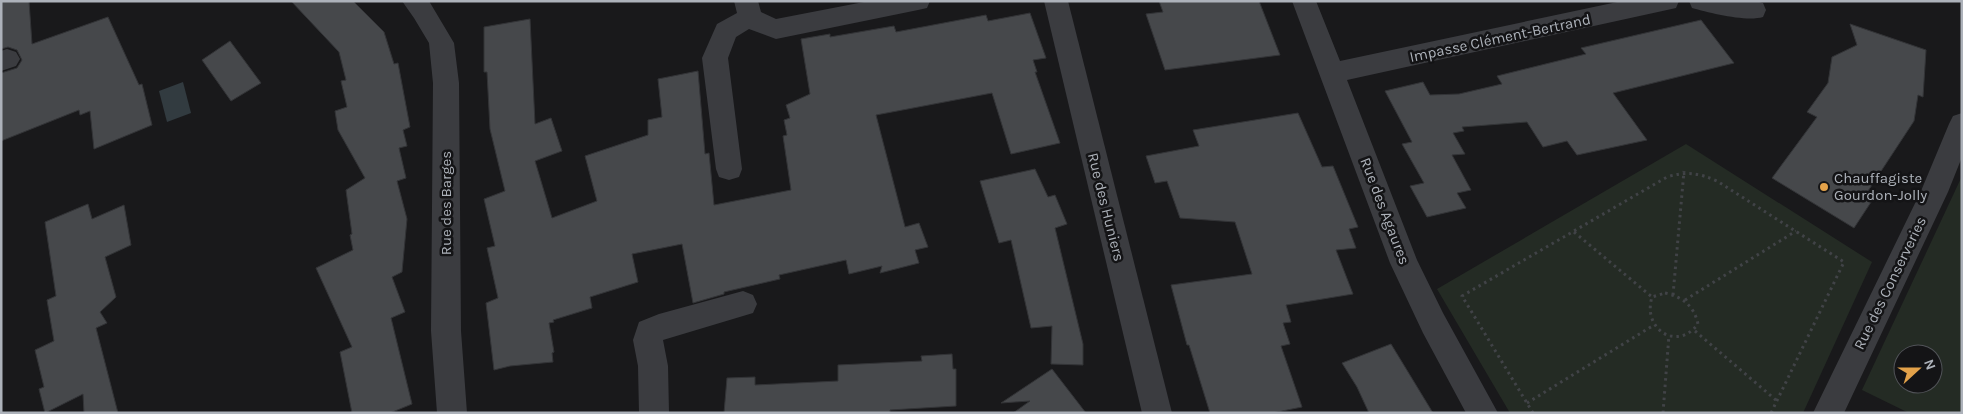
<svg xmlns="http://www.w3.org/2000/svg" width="1963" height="414" font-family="Karla,sans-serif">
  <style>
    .green { fill: #242b24; fill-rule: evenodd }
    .water { fill: #323b40 }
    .building { fill: #46484b; stroke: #333437 }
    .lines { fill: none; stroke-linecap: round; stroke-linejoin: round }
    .path { stroke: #414347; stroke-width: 3; stroke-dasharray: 2.5 4; stroke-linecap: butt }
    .minor { fill: #3b3c40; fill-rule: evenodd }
    .poi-dot { fill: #e3a24a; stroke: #141416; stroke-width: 2 }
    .labels { text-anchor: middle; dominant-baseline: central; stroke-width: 5; stroke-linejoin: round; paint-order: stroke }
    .street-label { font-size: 15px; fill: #adb2ba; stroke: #141416 }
    .poi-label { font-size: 15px; fill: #adb2ba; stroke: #141416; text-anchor: start }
  </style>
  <rect width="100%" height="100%" fill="#19191b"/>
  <g class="green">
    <path d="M1686 144 1872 262 1803 413H1510L1437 289Z"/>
    <path d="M1962 176V413H1909L1862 390ZM1903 354H1933V384H1903Z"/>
  </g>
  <path class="water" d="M183 82 191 113 167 122 159 91Z"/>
  <g class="building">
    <path d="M1 1H29L32 44 108 17 139 85 142 84 152 125 94 149 90 111 80 115 79 110 1 141V73L17 68 22 60 17 50 8 47 1 49Z"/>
    <path d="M291 1H353L384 32 394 64 398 63 410 127 403 130 407 146 399 148 406 178 397 181 407 219 402 272 392 277 405 312 391 318 412 404 390 413H352L340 352 352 347 316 268 353 250 350 235 352 234 346 190 365 178 338 130 335 111 347 107 341 81 346 80 339 52Z"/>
    <path d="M1159 1H1259L1280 55 1165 70 1146 14 1163 12Z"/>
    <path d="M1030 13 1046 58 1033 60 1037 72H1035L1060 143 1011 154 992 93 876 115 905 227 919 223 928 247 915 250 919 263 880 273 882 266 849 274 846 260 779 275 780 279 724 292V294L693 303 682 244 632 254 638 282 590 297 592 308 553 320 554 322 549 323 554 352 552 353 553 362 510 366 494 370 486 303 498 298 487 248 495 246 484 199 505 191 490 129 487 72H484V27L530 19 535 124 551 118 562 151 535 161 552 218 597 201 585 156 648 135V120L662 117 658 79 698 71 705 154 709 153 714 205 791 190 783 136 787 135 784 120 790 118 786 105 810 94 801 39 830 34V37L894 26 896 32 986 15 988 21Z"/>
    <path d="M1701 20 1734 63 1613 93 1647 140 1577 155 1567 141 1543 147 1527 122 1462 127 1464 131 1453 133 1465 154 1452 155 1471 190 1457 193 1466 208 1427 217 1410 186 1424 183 1402 144 1412 142 1385 91 1423 82 1430 95 1459 94 1502 84 1497 76 1586 54 1581 48Z"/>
    <path d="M1850 24 1926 50 1923 97 1918 95 1914 121 1868 191 1875 196 1854 228 1772 178 1817 117 1807 112 1828 83 1832 57 1857 45Z"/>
    <path d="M230 41 261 83 231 101 202 60Z"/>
    <path d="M1298 113 1322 167 1333 166 1358 227 1349 229 1356 248 1336 250 1353 294 1286 305 1291 322 1283 323 1290 344 1281 346 1302 407 1272 413H1210L1189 345H1187L1171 285 1252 274 1235 222 1180 218 1167 181 1155 183 1146 156 1199 146 1193 130Z"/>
    <path d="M1035 169 1048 197 1055 195 1067 224 1055 228 1083 344V365L1051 364 1052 326 1031 328 1011 240 999 243 980 181Z"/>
    <path d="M88 204 92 219 124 205 131 245 105 257 116 297 100 312 107 323 96 328 118 413H84L83 394 45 413 39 389 44 387 35 350 54 341 47 300 56 296 45 222Z"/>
    <path d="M1391 344 1433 413H1369L1357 387 1342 363Z"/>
    <path d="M952 354 953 369H956V406L890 410V413H724L727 378 755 377V385L838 381V365L922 361 921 356Z"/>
    <path d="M1052 369 1086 413H1013L1030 401 1001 403Z"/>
  </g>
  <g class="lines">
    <g class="path">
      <path d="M1574 232 1652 297"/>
      <path d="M1665 293C1683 297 1694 306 1698 324 1677 352 1642 329 1652 297Z"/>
      <path d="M1673 295 1684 171"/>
      <path d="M1685 300 1796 231"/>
      <path d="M1695 331 1777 401"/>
      <path d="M1527 403 1654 325"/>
      <path d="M1533 413 1462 296 1667 177C1686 171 1699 173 1717 181L1844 262 1771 413"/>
      <path d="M1663 413 1669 335"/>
    </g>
    <g class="minor">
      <path d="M402 1H429L454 43 459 83 461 331 467 413H437L431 331 433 83 429 43 414 18Z"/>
      <path d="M734 1H758L761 12 776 19 869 1H930L927 8 918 10 776 39 749 29 736 37 728 58 742 169 739 177 729 180 719 177 716 169 702 58 717 24 737 13Z"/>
      <path d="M1044 1H1068L1172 413H1142Z"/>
      <path d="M1292 1H1316L1340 61 1622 1H1679L1676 8 1667 10 1347 80 1417 260 1443 313 1498 413H1466L1423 333 1390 263Z"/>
      <path d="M1689 1H1756L1763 3 1766 10 1763 17C1746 22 1710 13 1692 8Z"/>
      <path d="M7 49 16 52 20 59 16 66 1 71V51Z"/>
      <path d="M1962 113V157L1948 192 1844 413H1813L1921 191 1949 124 1953 116Z"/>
      <path d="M743 291 753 295 757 304 753 313 663 340 668 366 669 413H639L638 366 633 340 639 322 659 314Z"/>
    </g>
  </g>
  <circle class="poi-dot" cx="1824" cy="187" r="5"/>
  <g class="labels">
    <g class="street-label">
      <text transform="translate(1500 38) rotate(-12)">Impasse Clément-Bertrand</text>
      <text transform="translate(446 203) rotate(-90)">Rue des Barges</text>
      <text transform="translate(1106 207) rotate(76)">Rue des Huniers</text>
      <text transform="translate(1385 211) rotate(69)">Rue des Agaures</text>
      <text transform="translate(1890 283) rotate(-64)">Rue des Conserveries</text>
    </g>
    <g class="poi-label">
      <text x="1834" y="178">Chauffagiste<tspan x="1834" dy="17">Gourdon-Jolly</tspan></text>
    </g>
  </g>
  <rect width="1963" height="414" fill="none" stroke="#adb2ba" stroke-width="5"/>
  <g transform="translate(1918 369) rotate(69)"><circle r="24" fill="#141416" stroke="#515358"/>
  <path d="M0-4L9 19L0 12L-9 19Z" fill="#e3a24a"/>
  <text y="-8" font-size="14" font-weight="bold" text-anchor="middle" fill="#adb2ba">N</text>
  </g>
</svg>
